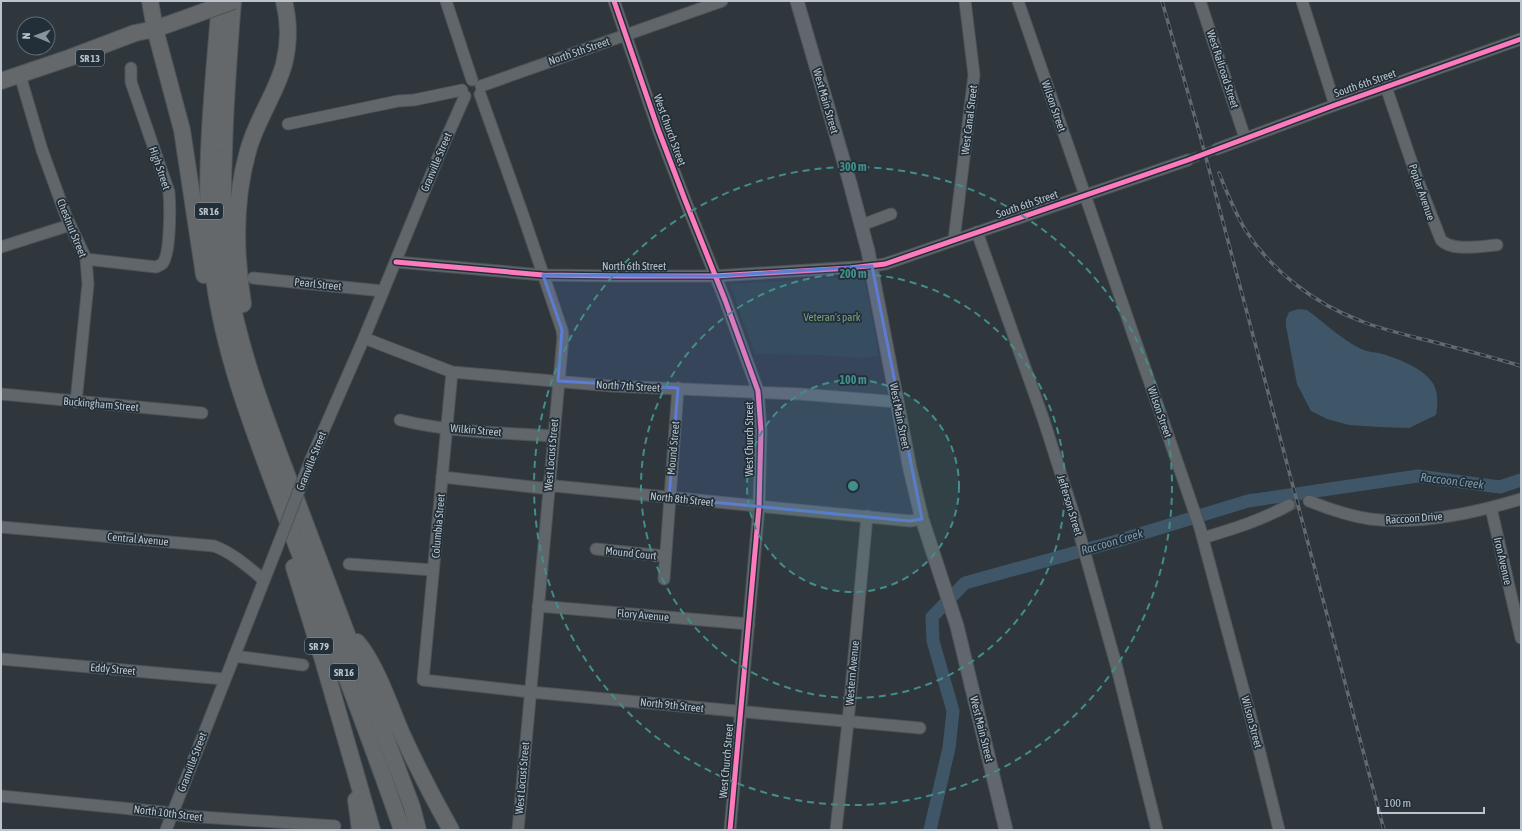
<svg xmlns="http://www.w3.org/2000/svg" width="1522" height="831" font-family="'Asap Condensed',sans-serif">
  <style>
    .green { fill: #2c4242 }
    .water { fill: #3e5667 }
    .lines { fill: none; stroke-linecap: round; stroke-linejoin: round }
    .river { stroke: #3e5667; stroke-width: 13 }
    .minor-tunnel { stroke: #444c52; stroke-width: 11; stroke-dasharray: 11 5.5; stroke-linecap: butt }
    .minor-casing { stroke: #4d5358; stroke-width: 13 }
    .major-casing { stroke: #4d5459; stroke-width: 15 }
    .highway-casing { stroke: #4c5359; stroke-width: 18 }
    .minor { stroke: #60666a; stroke-width: 11 }
    .major { stroke: #61676c; stroke-width: 13 }
    .highway { stroke: #65686a; stroke-width: 16 }
    .rail-casing { stroke: #63696e; stroke-width: 3.5 }
    .rail { stroke: #222f38; stroke-width: 2; stroke-dasharray: 6; stroke-linecap: butt }
    .minor-bridge-casing { stroke: #4d5358; stroke-width: 13; stroke-linecap: butt }
    .highway-bridge-casing { stroke: #4c5359; stroke-width: 18; stroke-linecap: butt }
    .minor-bridge { stroke: #60666a; stroke-width: 11 }
    .highway-bridge { stroke: #65686a; stroke-width: 16 }
    .cycleway-casing { stroke: #222f38; stroke-width: 8 }
    .cycleway { stroke: #fd7abc; stroke-width: 5 }
    .marked { fill: #5c7dd3; fill-opacity: 0.2; stroke: #5c7dd3; stroke-width: 3; stroke-linejoin: round }
    .ring { fill: none; stroke: #438d8a; stroke-width: 2; stroke-dasharray: 7 5 }
    .labels { text-anchor: middle; dominant-baseline: central; stroke-width: 3.5; stroke-linejoin: round; paint-order: stroke }
    .shield { fill: #222f38; stroke: #8d97a0; stroke-width: 1 }
    .shield-label { font-size: 10px; font-weight: bold; fill: #bbc4cc }
    .street-label { font-size: 11px; fill: #bbc4cc; stroke: #222f38 }
    .park-label { font-size: 11px; fill: #7aa17d; stroke: #222f38 }
    .water-label { font-size: 12px; font-style: italic; fill: #7d99ad; stroke: #222f38 }
    .centre { fill: #438d8a; stroke: #222f38; stroke-width: 2 }
    .ring-label { font-size: 12px; text-anchor: middle; font-weight: bold; fill: #438d8a; stroke: #222f38; stroke-width: 3.5; stroke-linejoin: round; paint-order: stroke }
  </style>
  <rect width="100%" height="100%" fill="#2f373d"/>
  <path class="green" d="M864 276 879 356 862 358 819 355 755 354 730 285 732 284Z"/>
  <path class="water" d="M1298 309 1307 310C1325 323 1341 339 1361 349 1367 352 1373 352 1379 353 1396 358 1425 368 1434 385 1438 394 1438 406 1436 415L1409 428 1380 427 1349 425 1327 419 1311 411 1297 384 1286 326V319L1289 312Z"/>
  <g class="lines">
    <path class="river" d="M930 830 949 748 953 711 933 641 932 617 965 583 1117 541 1248 501 1418 476 1500 487 1521 480"/>
    <g class="minor-tunnel">
      <path d="M1188 160 1217 149"/>
      <path d="M1289 505 1309 501"/>
    </g>
    <defs>
      <g id="minor">
        <path d="M446 1 472 80"/>
        <path d="M614 1 658 129 685 200 725 300 758 391 761 431 759 507 730 830"/>
        <path d="M1018 1 1200 528 1256 737 1279 830"/>
        <path d="M1200 1 1245 138"/>
        <path d="M1302 1 1335 105"/>
        <path d="M22 82 42 150 66 216 86 259 88 284 76 402"/>
        <path d="M481 86 722 1"/>
        <path d="M1386 87 1418 181 1441 240C1452 252 1482 246 1497 245"/>
        <path d="M480 94 523 215 562 330 563 337 518 830"/>
        <path d="M288 124 398 101 414 100 462 90"/>
        <path d="M1217 149 1335 105 1521 39"/>
        <path d="M862 225 891 214"/>
        <path d="M977 232 1043 418 1075 518 1117 668 1157 830"/>
        <path d="M954 240 974 75 965 1"/>
        <path d="M1 247 70 225"/>
        <path d="M86 259 156 267C158 266 161 265 162 264 171 255 170 205 169 192L131 82V68"/>
        <path d="M396 262 543 275 622 276H715L872 266 885 264 1188 160"/>
        <path d="M253 278 383 291"/>
        <path d="M364 338 452 372 611 386 800 394 898 402"/>
        <path d="M452 372 423 680 530 692 920 728"/>
        <path d="M1 394 202 413"/>
        <path d="M400 420C448 432 504 433 553 436"/>
        <path d="M311 459 364 338 442 148 465 96"/>
        <path d="M442 477 541 488 555 486 910 521 922 519"/>
        <path d="M1309 501C1329 509 1349 516 1370 519 1418 525 1475 513 1521 499"/>
        <path d="M1491 508 1521 638"/>
        <path d="M1 527 214 546C233 553 248 567 264 580"/>
        <path d="M1203 538C1233 529 1262 520 1289 505"/>
        <path d="M596 549 665 556"/>
        <path d="M349 564 433 570"/>
        <path d="M664 579 678 388"/>
        <path d="M538 606 749 624"/>
        <path d="M234 656 303 665"/>
        <path d="M1 659 224 679"/>
        <path d="M1 796 162 812 186 816 335 826"/>
        <path d="M166 830 276 550"/>
        <path d="M836 830 848 722 867 516"/>
      </g>
      <path id="major" d="M797 1 850 183 868 251 910 469 922 519 957 626 1006 830"/>
      <g id="highway">
        <path d="M150 1 155 29 182 130 204 275"/>
        <path d="M220 1C213 92 201 186 214 278 225 361 257 439 286 517 325 622 366 725 402 830"/>
        <path d="M233 1C229 51 225 102 224 152 222 196 222 239 228 283 241 360 272 434 299 507 336 607 374 707 412 807L418 830"/>
        <path d="M1 81 69 58 135 33 155 29 186 18"/>
        <path d="M243 304C235 254 234 200 248 151 256 120 276 94 284 64 289 44 289 21 284 1"/>
        <path d="M294 567 323 660 372 830"/>
        <path d="M357 642C375 662 390 706 401 732 416 765 433 798 451 830"/>
        <path d="M356 800 360 830"/>
      </g>
    </defs>
    <use href="#minor" class="minor-casing"/>
    <use href="#major" class="major-casing"/>
    <use href="#highway" class="highway-casing"/>
    <use href="#minor" class="minor"/>
    <use href="#major" class="major"/>
    <use href="#highway" class="highway"/>
    <defs>
      <g id="rail">
        <path d="M1162 1 1201 139 1384 830"/>
        <path d="M1219 173C1227 193 1235 213 1246 231 1273 272 1315 304 1361 321 1383 330 1407 335 1430 341 1461 349 1491 357 1521 366"/>
      </g>
    </defs>
    <use href="#rail" class="rail-casing"/>
    <use href="#rail" class="rail"/>
    <defs>
      <path id="minor-bridge" d="M276 550 311 459"/>
      <path id="highway-bridge" d="M186 18 233 1"/>
    </defs>
    <use href="#minor-bridge" class="minor-bridge-casing"/>
    <use href="#highway-bridge" class="highway-bridge-casing"/>
    <use href="#minor-bridge" class="minor-bridge"/>
    <use href="#highway-bridge" class="highway-bridge"/>
    <defs>
      <g id="cycleway">
        <path d="M614 1 658 129 685 200 725 300 758 391 761 431 759 507 730 830"/>
        <path d="M396 262 543 275 622 276H715L850 268 885 264 1188 160 1335 105 1521 39"/>
      </g>
    </defs>
    <use href="#cycleway" class="cycleway-casing"/>
    <use href="#cycleway" class="cycleway"/>
  </g>
  <path class="marked" d="M872 266 922 519 910 521 669 498 678 388 558 381 562 330 543 275 715 276Z"/>
  <circle cx="853" cy="486" r="106" fill="#438d8a" fill-opacity=".12"/>
  <g class="ring">
    <circle cx="853" cy="486" r="106"/>
    <circle cx="853" cy="486" r="212"/>
    <circle cx="853" cy="486" r="319"/>
  </g>
  <g class="labels">
    <g class="shield">
      <rect x="76" y="50" width="28" height="16" rx="3"/>
      <rect x="195" y="203" width="28" height="16" rx="3"/>
      <rect x="305" y="638" width="28" height="16" rx="3"/>
      <rect x="330" y="664" width="28" height="16" rx="3"/>
    </g>
    <g class="shield-label">
      <text x="90" y="58">SR 13</text>
      <text x="209" y="211">SR 16</text>
      <text x="319" y="646">SR 79</text>
      <text x="344" y="672">SR 16</text>
    </g>
    <g class="street-label">
      <text transform="translate(579 51) rotate(-19)">North 5th Street</text>
      <text transform="translate(1223 69) rotate(72)">West Railroad Street</text>
      <text transform="translate(1365 83) rotate(-19)">South 6th Street</text>
      <text transform="translate(826 101) rotate(74)">West Main Street</text>
      <text transform="translate(1054 106) rotate(71)">Wilson Street</text>
      <text transform="translate(969 120) rotate(-83)">West Canal Street</text>
      <text transform="translate(670 130) rotate(70)">West Church Street</text>
      <text transform="translate(436 162) rotate(-67)">Granville Street</text>
      <text transform="translate(160 168) rotate(71)">High Street</text>
      <text transform="translate(1422 192) rotate(71)">Poplar Avenue</text>
      <text transform="translate(1027 204) rotate(-19)">South 6th Street</text>
      <text transform="translate(72 228) rotate(68)">Chestnut Street</text>
      <text x="634" y="266">North 6th Street</text>
      <text transform="translate(318 284) rotate(6)">Pearl Street</text>
      <text transform="translate(628 386) rotate(3)">North 7th Street</text>
      <text transform="translate(101 404) rotate(5)">Buckingham Street</text>
      <text transform="translate(1160 412) rotate(71)">Wilson Street</text>
      <text transform="translate(900 416) rotate(79)">West Main Street</text>
      <text transform="translate(476 430) rotate(5)">Wilkin Street</text>
      <text transform="translate(749 439) rotate(-90)">West Church Street</text>
      <text transform="translate(673 448) rotate(-85)">Mound Street</text>
      <text transform="translate(551 455) rotate(-85)">West Locust Street</text>
      <text transform="translate(311 461) rotate(-68)">Granville Street</text>
      <text transform="translate(682 499) rotate(6)">North 8th Street</text>
      <text transform="translate(1070 505) rotate(73)">Jefferson Street</text>
      <text transform="translate(1414 518) rotate(-4)">Raccoon Drive</text>
      <text transform="translate(438 526) rotate(-85)">Columbia Street</text>
      <text transform="translate(138 539) rotate(5)">Central Avenue</text>
      <text transform="translate(631 553) rotate(6)">Mound Court</text>
      <text transform="translate(1503 561) rotate(77)">Iron Avenue</text>
      <text transform="translate(643 615) rotate(5)">Flory Avenue</text>
      <text transform="translate(113 669) rotate(5)">Eddy Street</text>
      <text transform="translate(852 673) rotate(-85)">Western Avenue</text>
      <text transform="translate(672 705) rotate(6)">North 9th Street</text>
      <text transform="translate(1252 722) rotate(75)">Wilson Street</text>
      <text transform="translate(982 729) rotate(76)">West Main Street</text>
      <text transform="translate(726 761) rotate(-85)">West Church Street</text>
      <text transform="translate(192 762) rotate(-69)">Granville Street</text>
      <text transform="translate(522 778) rotate(-85)">West Locust Street</text>
      <text transform="translate(168 813) rotate(7)">North 10th Street</text>
    </g>
    <g class="park-label">
      <text x="832" y="317">Veteran's park</text>
    </g>
    <g class="water-label">
      <text transform="translate(1452 481) rotate(7)">Raccoon Creek</text>
      <text transform="translate(1112 542) rotate(-16)">Raccoon Creek</text>
    </g>
  </g>
  <circle cx="853" cy="486" r="6" class="centre"/>
  <g class="ring-label">
    <text x="853" y="171">300 m</text>
    <text x="853" y="278">200 m</text>
    <text x="853" y="384">100 m</text>
  </g>
  <rect width="1522" height="831" fill="none" stroke="#bbc4cc" stroke-width="4"/>
  <g transform="translate(36 36) rotate(271)"><circle r="19" fill="#222f38" stroke="#5f6b73"/>
  <path d="M0-3L7 15L0 10L-7 15Z" fill="#8a939a"/>
  <text y="-6" font-size="11" font-weight="bold" text-anchor="middle" fill="#bbc4cc">N</text>
  </g>
  <path d="M1378 807v6h106v-6" fill="none" stroke="#bbc4cc" stroke-width="2"/>
  <text x="1384" y="807" font-size="12" fill="#bbc4cc" stroke="#222f38" stroke-width="3" paint-order="stroke">100 m</text>
</svg>
